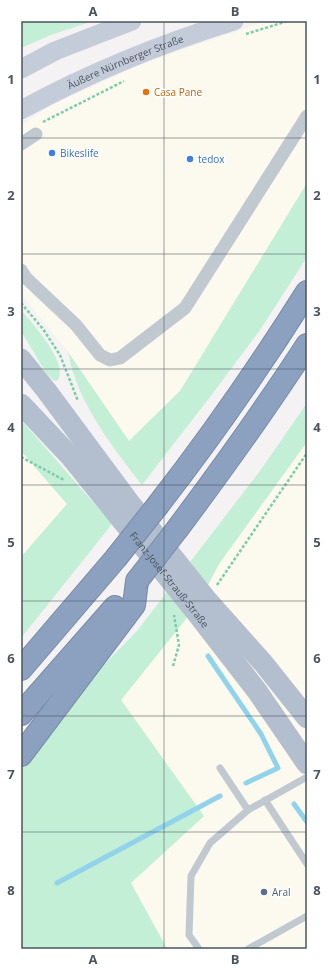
<svg xmlns="http://www.w3.org/2000/svg" width="328" height="970" font-family="'Open Sans',sans-serif">
  <style>
    .commercial { fill: #fcf9ee }
    .green { fill: #c3efd6 }
    .lines { fill: none; stroke-linecap: round; stroke-linejoin: round }
    .stream { stroke: #91d3eb; stroke-width: 5 }
    .highway-casing { stroke: #768caa; stroke-width: 24 }
    .path { stroke: #7bcda9; stroke-width: 2.5; stroke-dasharray: 3 2; stroke-linecap: butt }
    .lane { stroke: #c0c8d0; stroke-width: 7 }
    .street { stroke: #c0c8d0; stroke-width: 13 }
    .secondary { stroke: #c3ccd8; stroke-width: 19 }
    .primary { stroke: #b3bfcf; stroke-width: 21 }
    .highway { stroke: #8ba1bf; stroke-width: 22 }
    .highway-bridge-casing { stroke: #768caa; stroke-width: 24; stroke-linecap: butt }
    .highway-bridge { stroke: #8ba1bf; stroke-width: 22 }
    .grid { fill: none; stroke: #4a545f; stroke-width: 1; stroke-opacity: 0.55 }
    .food-dot { fill: #e8710a; stroke: #fff; stroke-width: 1.5 }
    .shop-dot { fill: #3f7fe0; stroke: #fff; stroke-width: 1.5 }
    .service-dot { fill: #5c6f8a; stroke: #fff; stroke-width: 1.5 }
    .labels { text-anchor: middle; dominant-baseline: central; stroke-width: 3; stroke-linejoin: round; paint-order: stroke }
    .street-label { font-size: 10px; fill: #4a545f; stroke: #fff }
    .food-label { font-size: 10px; fill: #c56008; stroke: #fff; text-anchor: start }
    .shop-label { font-size: 10px; fill: #366cbe; stroke: #fff; text-anchor: start }
    .service-label { font-size: 10px; fill: #4e5e75; stroke: #fff; text-anchor: start }
    .neatline { fill: none; stroke: #4a545f; stroke-width: 1.5 }
    .grid-label { font-size: 13px; text-anchor: middle; font-weight: bold; fill: #4a545f }
  </style>
  <rect width="100%" height="100%" fill="#f4f2f2"/>
  <g class="commercial">
    <path d="M266 21H307V183L180 391 129 441 68 352 21 294V125L52 105 141 64Z"/>
    <path d="M307 442V949H168L131 883 204 816 121 700 198 604 219 564Z"/>
    <path d="M21 451 67 504 21 557Z"/>
  </g>
  <g class="green">
    <path d="M21 21H93L51 35 21 48Z"/>
    <path d="M307 183V257L260 330 213 393 142 485C117 453 87 414 74 375 71 368 70 359 68 352L129 441 180 391Z"/>
    <path d="M21 310C32 323 69 363 58 380L55 381 51 378 46 373 21 331Z"/>
    <path d="M307 403V442L219 564 198 604 121 700 204 816 131 883 167 949H21V750L137 631 260 471Z"/>
    <path d="M21 420 112 524 21 638V557L67 504 21 451Z"/>
  </g>
  <g class="lines">
    <g class="stream">
      <path d="M208 656 261 734 278 768 246 783"/>
      <path d="M294 804 307 822"/>
      <path d="M57 883 220 796"/>
    </g>
    <defs>
      <g id="highway">
        <path d="M158 505C211 437 261 365 307 292"/>
        <path d="M178 528C223 468 266 408 307 345"/>
        <path d="M21 669 116 558"/>
        <path d="M21 714 115 607"/>
        <path d="M21 755 134 605 137 581"/>
      </g>
    </defs>
    <use href="#highway" class="highway-casing"/>
    <g class="path">
      <path d="M246 34 288 21"/>
      <path d="M43 122 124 81"/>
      <path d="M21 303 43 329 60 355 78 401"/>
      <path d="M21 457 64 480"/>
      <path d="M217 585 307 453"/>
      <path d="M173 666 179 645 174 615"/>
    </g>
    <g class="lane">
      <path d="M220 768 248 810"/>
      <path d="M265 800 307 864"/>
      <path d="M199 949 189 935 191 876 210 843 248 810 307 777"/>
      <path d="M248 949 307 916"/>
    </g>
    <g class="street">
      <path d="M21 144 36 134"/>
      <path d="M21 270 26 278 76 325 100 355 110 360 120 358 185 308 307 116"/>
    </g>
    <g class="secondary">
      <path d="M21 69 55 51 132 21"/>
      <path id="s1" d="M21 110C89 73 160 44 234 21"/>
    </g>
    <g class="primary">
      <path d="M21 359 46 390 129 502 207 600 264 664 307 718"/>
      <path id="s2" d="M21 404 70 456 195 611 257 691 307 764"/>
    </g>
    <use href="#highway" class="highway"/>
    <defs>
      <g id="highway-bridge">
        <path d="M116 558 158 505"/>
        <path d="M137 581 178 528"/>
      </g>
    </defs>
    <use href="#highway-bridge" class="highway-bridge-casing"/>
    <use href="#highway-bridge" class="highway-bridge"/>
  </g>
  <path class="grid" d="M164 21V949M21 138H307M21 254H307M21 369H307M21 485H307M21 601H307M21 716H307M21 832H307"/>
  <circle class="food-dot" cx="146" cy="92" r="4"/>
  <g class="shop-dot">
    <circle cx="52" cy="153" r="4"/>
    <circle cx="190" cy="159" r="4"/>
  </g>
  <circle class="service-dot" cx="264" cy="892" r="4"/>
  <g class="labels">
    <g class="street-label">
      <text stroke="none"><textPath href="#s1" startOffset="115">Äußere Nürnberger Straße</textPath></text>
      <text stroke="none"><textPath href="#s2" startOffset="230">Franz-Josef-Strauß-Straße</textPath></text>
    </g>
    <g class="food-label">
      <text x="154" y="92">Casa Pane</text>
    </g>
    <g class="shop-label">
      <text x="60" y="153">Bikeslife</text>
      <text x="198" y="159">tedox</text>
    </g>
    <g class="service-label">
      <text x="272" y="892">Aral</text>
    </g>
  </g>
  <rect width="328" height="970" fill="none" stroke="#ffffff" stroke-width="44"/>
  <rect x="22" y="22" width="284" height="926" class="neatline"/>
  <g class="grid-label">
    <text x="93" y="16">A</text>
    <text x="235" y="16">B</text>
    <text x="11" y="84">1</text>
    <text x="317" y="84">1</text>
    <text x="11" y="200">2</text>
    <text x="317" y="200">2</text>
    <text x="11" y="316">3</text>
    <text x="317" y="316">3</text>
    <text x="11" y="432">4</text>
    <text x="317" y="432">4</text>
    <text x="11" y="547">5</text>
    <text x="317" y="547">5</text>
    <text x="11" y="663">6</text>
    <text x="317" y="663">6</text>
    <text x="11" y="779">7</text>
    <text x="317" y="779">7</text>
    <text x="11" y="895">8</text>
    <text x="317" y="895">8</text>
    <text x="93" y="964">A</text>
    <text x="235" y="964">B</text>
  </g>
</svg>
